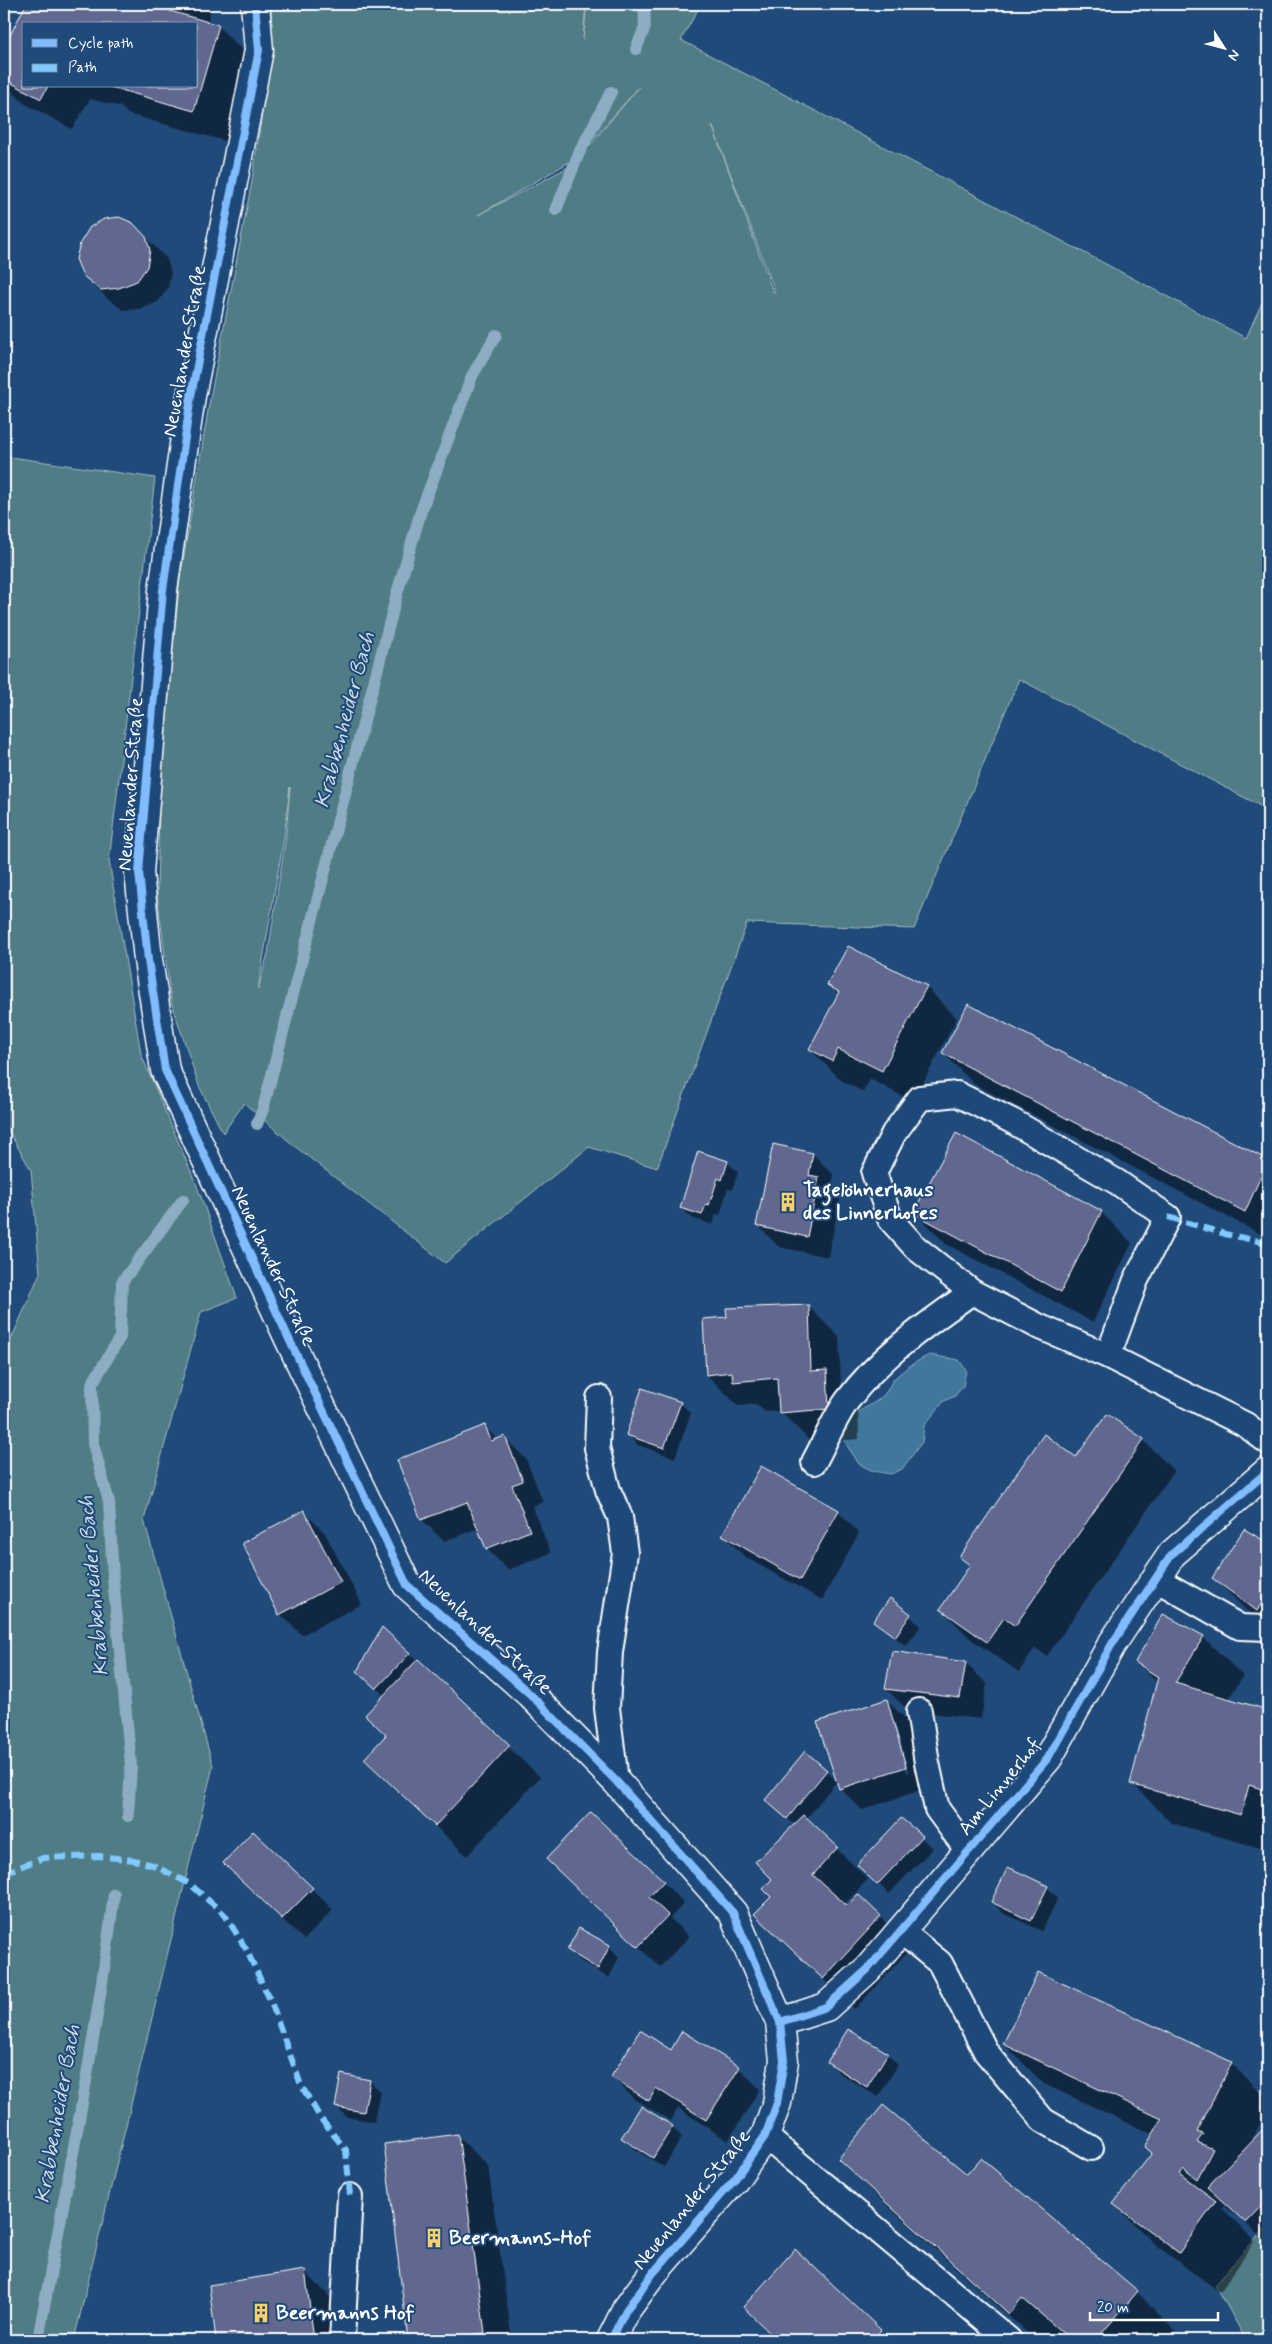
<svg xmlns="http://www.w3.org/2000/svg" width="1272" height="2344" font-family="Mynerve,sans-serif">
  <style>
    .green { fill: #4f7c85; stroke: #a7bec2; fill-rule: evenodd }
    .water { fill: #3f779a; stroke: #8cadc2 }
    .shadow { fill: #0007; fill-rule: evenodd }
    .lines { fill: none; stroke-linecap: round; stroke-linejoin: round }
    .stream { stroke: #8cadc2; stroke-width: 12 }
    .building { fill: #60688f; stroke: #fff }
    .service-casing { stroke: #fff; stroke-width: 28 }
    .minor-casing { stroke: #fff; stroke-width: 31 }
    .service { stroke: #1f4a7a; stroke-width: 24 }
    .minor { stroke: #1f4a7a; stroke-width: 28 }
    .quiet { stroke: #80caff; stroke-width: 6; stroke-dasharray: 12 6; stroke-linecap: butt }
    .cycleway-casing { stroke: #1f4a7a; stroke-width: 11 }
    .cycleway { stroke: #80bcff; stroke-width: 8 }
    .labels { text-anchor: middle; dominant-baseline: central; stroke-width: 4; stroke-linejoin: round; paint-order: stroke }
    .street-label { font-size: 20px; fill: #fff; stroke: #1f4a7a }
    .poi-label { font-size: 20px; font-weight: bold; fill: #fff; stroke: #1f4a7a; text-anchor: start }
    .water-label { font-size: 21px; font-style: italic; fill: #cfdde6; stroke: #1f4a7a }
  </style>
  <rect width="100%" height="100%" fill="#1f4a7a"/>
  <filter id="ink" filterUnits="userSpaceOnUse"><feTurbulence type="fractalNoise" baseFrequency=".02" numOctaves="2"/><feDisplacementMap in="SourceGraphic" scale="10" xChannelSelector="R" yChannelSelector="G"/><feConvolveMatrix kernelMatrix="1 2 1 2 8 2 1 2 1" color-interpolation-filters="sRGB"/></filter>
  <g filter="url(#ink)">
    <g class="green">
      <path d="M271 4H586L583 40 587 4H701L681 40 1246 338 1268 289V810L1019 679 914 929 747 923 657 1168 589 1147 445 1263 297 1148 244 1103 223 1133 199 1086 171 1001 157 893 160 771 180 580 210 399 252 181 272 47ZM639 87 574 164 478 215 571 161V164ZM712 125 775 291 774 292H773ZM290 787 286 836 268 953 258 989 284 837Z"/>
      <path d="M4 456 155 478 109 861 141 1054 197 1186 237 1298 201 1312 144 1520 213 1766 74 2340H4V1356L40 1273 31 1170 4 1123Z"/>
      <path d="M1268 2225V2340H1246L1215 2284Z"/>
    </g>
    <path class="water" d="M930 1355 959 1360 966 1370 963 1386 955 1396 944 1401 924 1426 922 1442 902 1469 891 1474 873 1471 859 1464 844 1441C849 1407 862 1414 883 1396 888 1391 890 1384 894 1379 905 1368 916 1361 930 1355Z"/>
    <g class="shadow">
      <path d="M27 4H103L115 8 116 4H213L207 23 218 26 249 57 225 141 128 114 121 107 90 99 72 129 24 103 4 83V50ZM24 24H196V86H24Z"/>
      <path d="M132 224 167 259 171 273 168 288 158 302 141 309 123 310 106 297 84 275Z"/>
      <path d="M829 985 926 987 957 1018 913 1102 870 1079 863 1092 841 1080 810 1049 839 995Z"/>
      <path d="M943 1053 1267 1161 1268 1238 974 1084Z"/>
      <path d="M813 1154 834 1175 831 1191 840 1200 828 1257 779 1247 757 1225Z"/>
      <path d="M727 1162 738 1172 732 1190 728 1188 720 1215 716 1214 713 1225 692 1218 681 1208Z"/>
      <path d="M915 1212H1101L1132 1243 1093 1322 946 1244Z"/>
      <path d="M808 1306 839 1337 841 1385 858 1402 859 1439 812 1443 780 1411 765 1412 756 1404 738 1406 707 1375 728 1318Z"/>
      <path d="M680 1403 691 1413 675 1458 638 1445 627 1434Z"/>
      <path d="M485 1427 498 1440 504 1437 526 1459 543 1502 532 1506 551 1553 508 1570 487 1549 479 1528 444 1541 422 1520 399 1461Z"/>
      <path d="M1143 1440 1174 1471 1047 1656 1035 1648 1019 1672 972 1640 941 1609 970 1566 961 1557 1077 1458Z"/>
      <path d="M838 1511 859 1533 822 1600 745 1557 723 1535Z"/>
      <path d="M304 1512 325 1533 362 1604 302 1635 280 1614Z"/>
      <path d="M1245 1531 1268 1545V1626L1245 1609 1214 1578Z"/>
      <path d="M890 1600 921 1626 906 1646 875 1621Z"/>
      <path d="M383 1629 540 1777 467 1856 397 1790 387 1735 385 1696 359 1671Z"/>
      <path d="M1203 1637 1243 1676 1228 1700 1268 1711V1850L1171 1823 1132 1783 1158 1683 1136 1662Z"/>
      <path d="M965 1663 987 1684 981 1719 908 1710 886 1689Z"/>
      <path d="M886 1700 908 1721 927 1788 862 1810 840 1788ZM893 1724H895L909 1773H907Z"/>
      <path d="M826 1771 837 1781 806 1819 868 1879 844 1905 880 1917 911 1948 855 2009 787 1945 772 1897 773 1879 795 1825 766 1800Z"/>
      <path d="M901 1820 933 1848 889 1894 859 1865Z"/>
      <path d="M224 1863 312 1889 333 1910 304 1940Z"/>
      <path d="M569 1881 663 1882 684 1903 670 1918 689 1937 660 1967Z"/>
      <path d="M1047 1887 1058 1898 1042 1931 1003 1913 992 1902Z"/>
      <path d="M609 1946 619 1957 609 1978 579 1960 568 1949Z"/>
      <path d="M1004 2044 1231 2063 1268 2100V2107L1250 2144 1268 2126V2244L1238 2216 1223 2206 1222 2208 1255 2241 1220 2292 1154 2244 1114 2204 1153 2153 1154 2135 1044 2084Z"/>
      <path d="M672 2052 739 2068 760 2089 728 2141 678 2108 671 2121 634 2099 613 2077Z"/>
      <path d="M887 2054 898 2065 878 2097 839 2073 829 2062Z"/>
      <path d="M370 2081 380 2091 374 2122 347 2117 336 2106Z"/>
      <path d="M672 2127 682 2137 664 2167 634 2149 623 2138Z"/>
      <path d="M457 2135 488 2166 512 2340H409L385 2145Z"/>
      <path d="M839 2159 1137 2292 1176 2332 1169 2340H1066L1062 2337 1059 2340H1035L879 2198Z"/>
      <path d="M795 2251 880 2331 889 2340H778L745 2307Z"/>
      <path d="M305 2272 336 2303 341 2340H217L210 2286Z"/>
    </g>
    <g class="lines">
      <g class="stream">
        <path d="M636 49 645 27 644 4"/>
        <path d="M556 210 579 153 611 92"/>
        <path d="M257 1124 263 1109 398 590 421 511 472 376 496 335"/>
        <path d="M128 1816 131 1766 113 1579 109 1502 93 1444 92 1384 120 1337 122 1282 183 1200"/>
        <path d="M38 2340C65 2192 96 2044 114 1894"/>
      </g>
    </g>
    <g class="building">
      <path d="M26 4H107L114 6 115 4H172L170 11 219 25 194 111 107 86H196V24H24V86H48L41 99 4 79V47Z"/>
      <path d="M119 217 133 223 146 237 150 250 147 267 137 281 119 288 101 290 83 276 76 259 80 243 90 227 104 219Z"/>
      <path d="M848 946 927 986 882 1071 838 1049 832 1061 809 1049 839 992 827 985Z"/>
      <path d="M968 1004 1268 1160 1245 1212 942 1053Z"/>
      <path d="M956 1133 1102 1211 1061 1292 913 1213Z"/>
      <path d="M773 1144 813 1153 809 1175 819 1177 807 1237 756 1226Z"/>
      <path d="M698 1151 728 1161 722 1180 718 1178 709 1205 706 1204 702 1215 680 1208Z"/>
      <path d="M809 1305 811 1371 827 1370 829 1409 779 1413 777 1378 733 1382 732 1372 706 1375 703 1319 727 1317 726 1308Z"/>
      <path d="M642 1388 681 1402 664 1448 626 1435Z"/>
      <path d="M1107 1414 1144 1439 1015 1626 1004 1618 987 1642 940 1609 970 1565 959 1557 1044 1434 1076 1457Z"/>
      <path d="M485 1425 491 1441 505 1436 523 1481 512 1485 530 1531 486 1549 467 1502 421 1520 397 1460Z"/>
      <path d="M761 1466 839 1510 800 1580 722 1535Z"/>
      <path d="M304 1510 341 1582 279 1615 242 1543Z"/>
      <path d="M1244 1529 1268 1543V1593L1257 1611 1212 1578Z"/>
      <path d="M890 1598 911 1614 895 1637 873 1621Z"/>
      <path d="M1163 1614 1204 1636 1175 1683 1268 1710V1791L1249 1785 1241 1815 1130 1784 1158 1677 1135 1662Z"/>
      <path d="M382 1627 410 1653 376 1689 357 1671Z"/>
      <path d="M892 1651 966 1662 960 1698 885 1689Z"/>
      <path d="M418 1659 510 1745 435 1826 364 1759 386 1735 365 1715Z"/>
      <path d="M887 1699 906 1767 839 1789 817 1722Z"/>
      <path d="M805 1751 827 1770 787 1819 765 1800Z"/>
      <path d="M591 1812 664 1881 649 1897 668 1915 638 1947 546 1859Z"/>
      <path d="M804 1815 838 1847 813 1875 847 1906 858 1894 881 1916 823 1979 754 1914 771 1897 763 1889 772 1879 755 1862Z"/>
      <path d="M901 1818 923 1836 877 1885 857 1865Z"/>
      <path d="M253 1831 313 1888 282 1919 223 1863Z"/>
      <path d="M1008 1867 1048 1886 1031 1921 991 1902Z"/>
      <path d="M579 1928 610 1945 598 1969 567 1950Z"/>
      <path d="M1038 1972 1232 2062 1197 2132 1203 2134 1197 2142 1213 2149 1197 2179 1183 2168 1179 2173 1216 2201 1179 2253 1113 2204 1152 2153 1145 2147 1162 2119 1003 2044Z"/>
      <path d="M848 2029 888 2053 867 2087 827 2062Z"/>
      <path d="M640 2030 671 2050 682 2031 740 2067 706 2120 656 2088 649 2101 611 2077Z"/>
      <path d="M341 2074 370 2080 364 2112 335 2107Z"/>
      <path d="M883 2105 967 2174 981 2158 1138 2291 1096 2340H1071L1022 2298 1009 2314 838 2159Z"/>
      <path d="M641 2106 673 2126 653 2158 621 2138Z"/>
      <path d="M1268 2124V2200L1246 2223 1207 2187Z"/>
      <path d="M458 2134 485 2333 426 2340H408L384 2144Z"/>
      <path d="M795 2249 881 2330 872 2340H777L743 2307Z"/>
      <path d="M305 2270 314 2340H216L209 2285Z"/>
    </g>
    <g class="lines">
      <defs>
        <g id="service">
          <path d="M1108 1356 1136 1280 1168 1217 1117 1182 1012 1121 957 1094 920 1098 894 1133 874 1173 890 1219 916 1248 972 1292 1038 1326 1108 1356 1246 1425 1268 1442"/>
          <path d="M599 1398 597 1448 608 1490 620 1517 625 1553 610 1652 607 1708 616 1781"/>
          <path d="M814 1462C825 1442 834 1419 847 1401 881 1355 927 1324 972 1292"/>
          <path d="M1156 1579 1240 1627 1268 1628"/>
          <path d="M919 1711 927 1763 937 1809 968 1851"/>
          <path d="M900 1930 940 1963 986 2052 1043 2120 1091 2148"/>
          <path d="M765 2136 1009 2340"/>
          <path d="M342 2340 350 2196"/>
        </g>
        <g id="minor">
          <path d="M255 4 259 50 191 396 163 590 139 872 148 960 165 1070 289 1339 407 1585 530 1694 616 1781 733 1913 780 2022 784 2061 777 2103 765 2136 735 2179 654 2272 626 2310 611 2340"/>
          <path d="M780 2022 826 2007 868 1969 1048 1758 1112 1644 1172 1554 1268 1471"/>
        </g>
      </defs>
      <use href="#service" class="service-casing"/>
      <use href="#minor" class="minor-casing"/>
      <use href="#service" class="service"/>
      <use href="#minor" class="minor"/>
      <g class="quiet">
        <path d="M1168 1217 1225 1234 1268 1243"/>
        <path d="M4 1873 43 1858 99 1856 134 1860 153 1865 190 1884 225 1915 246 1949 271 2002 301 2085 321 2119 346 2150 350 2196"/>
      </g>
      <defs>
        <g id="cycleway">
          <path d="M255 4 259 50 191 396 163 590 139 872 148 960 165 1070 289 1339 407 1585 530 1694 616 1781 733 1913 780 2022 784 2061 777 2103 765 2136 735 2179 654 2272 626 2310 611 2340"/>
          <path d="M780 2022 826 2007 868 1969 1048 1758 1112 1644 1172 1554 1268 1471"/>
        </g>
      </defs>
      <use href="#cycleway" class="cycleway-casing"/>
      <use href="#cycleway" class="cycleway"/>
    </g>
  </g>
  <defs>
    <symbol id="building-bare" viewBox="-9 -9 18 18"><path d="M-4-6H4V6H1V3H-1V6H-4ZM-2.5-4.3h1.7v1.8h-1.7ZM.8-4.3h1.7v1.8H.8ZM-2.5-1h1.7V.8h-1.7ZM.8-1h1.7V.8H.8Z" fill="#ffd166" stroke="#1f4a7a" stroke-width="2.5" paint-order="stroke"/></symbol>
  </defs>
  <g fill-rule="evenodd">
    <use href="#building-bare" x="774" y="1188" width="28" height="28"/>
    <use href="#building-bare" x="420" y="2224" width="28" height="28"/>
    <use href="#building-bare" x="247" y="2299" width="28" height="28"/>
  </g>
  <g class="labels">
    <g class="street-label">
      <text transform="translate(185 351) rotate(-80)">Neuenlander Straße</text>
      <text transform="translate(131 784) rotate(-86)">Neuenlander Straße</text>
      <text transform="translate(273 1266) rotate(65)">Neuenlander Straße</text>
      <text transform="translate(485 1632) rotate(43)">Neuenlander Straße</text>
      <text transform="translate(1000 1787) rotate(-51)">Am Linnerhof</text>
      <text transform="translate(692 2200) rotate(-51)">Neuenlander Straße</text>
    </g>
    <g class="poi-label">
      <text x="803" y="1190">Tagelöhnerhaus<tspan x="803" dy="23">des Linnerhofes</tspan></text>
      <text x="449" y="2238">Beermanns-Hof</text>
      <text x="276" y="2313">Beermanns Hof</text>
    </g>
    <g class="water-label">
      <text transform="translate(345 720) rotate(-75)">Krabbenheider Bach</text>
      <text transform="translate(94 1586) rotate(-95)">Krabbenheider Bach</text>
      <text transform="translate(58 2114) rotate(-80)">Krabbenheider Bach</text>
    </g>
  </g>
  <rect width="1272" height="2344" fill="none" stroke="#1f4a7a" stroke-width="20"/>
  <rect x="10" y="10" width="1252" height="2324" fill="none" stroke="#fff" stroke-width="2" filter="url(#ink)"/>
  <rect x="22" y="22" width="175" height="65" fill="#1f4a7a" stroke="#7992af"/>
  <rect x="32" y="39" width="25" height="8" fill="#80bcff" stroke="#7992af"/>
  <text x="68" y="48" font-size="15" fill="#ffffff">Cycle path</text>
  <rect x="32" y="64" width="25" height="8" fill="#80caff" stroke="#7992af"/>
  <text x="68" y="72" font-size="15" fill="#ffffff">Path</text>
  <g transform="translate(1224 48) rotate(126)" stroke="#1f4a7a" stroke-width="4" paint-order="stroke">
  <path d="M0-4L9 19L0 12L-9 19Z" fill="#ffffff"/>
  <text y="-8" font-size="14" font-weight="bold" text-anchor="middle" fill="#ffffff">N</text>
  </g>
  <path d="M1090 2312v8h128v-8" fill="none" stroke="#ffffff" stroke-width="2.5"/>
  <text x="1097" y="2312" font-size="15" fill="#ffffff" stroke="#1f4a7a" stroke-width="4" paint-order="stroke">20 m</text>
</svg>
